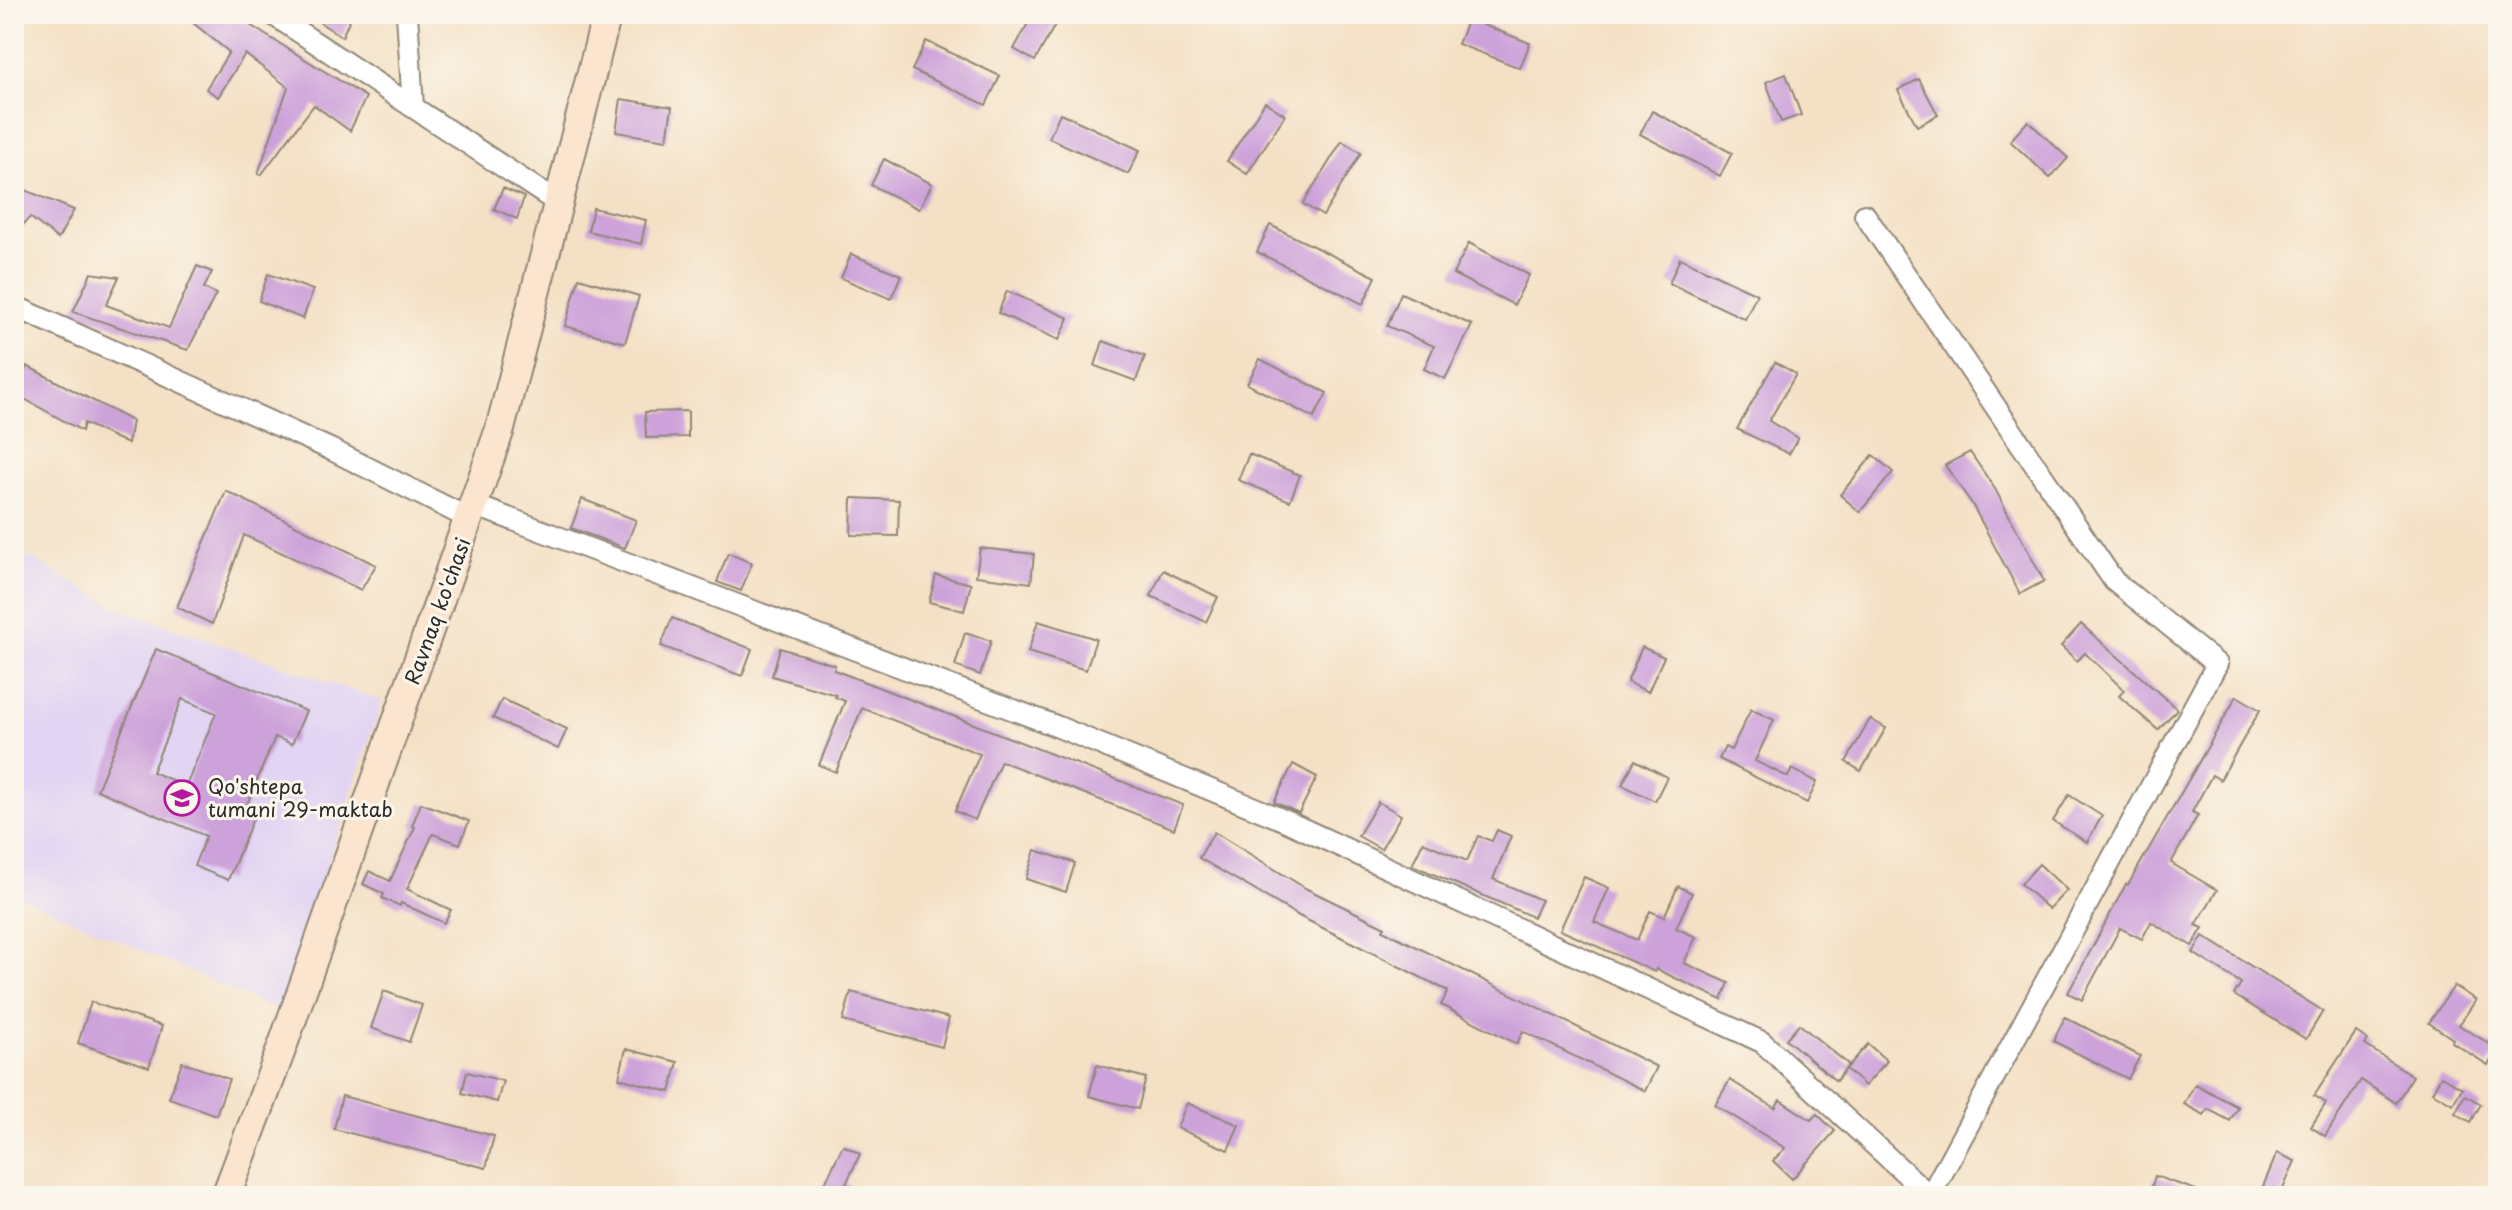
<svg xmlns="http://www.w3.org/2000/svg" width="2512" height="1210" font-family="'Playpen Sans',sans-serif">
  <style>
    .built { fill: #e2d4f3 }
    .building { fill: #cda2da; fill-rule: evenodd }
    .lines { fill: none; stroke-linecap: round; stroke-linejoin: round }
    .street-casing { stroke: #908678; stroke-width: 24 }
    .secondary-casing { stroke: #908678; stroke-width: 32 }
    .street { stroke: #fff; stroke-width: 20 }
    .secondary { stroke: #fce5cf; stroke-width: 28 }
    .labels { text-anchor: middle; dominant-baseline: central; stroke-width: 6; stroke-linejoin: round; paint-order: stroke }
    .street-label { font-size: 20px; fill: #2b2b2b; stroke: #fbf7ec }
    .poi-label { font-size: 20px; fill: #2b2b2b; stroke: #fbf7ec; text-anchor: start }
  </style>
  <rect width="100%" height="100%" fill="#fbf7ec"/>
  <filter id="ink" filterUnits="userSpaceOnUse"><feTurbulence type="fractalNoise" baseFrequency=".0125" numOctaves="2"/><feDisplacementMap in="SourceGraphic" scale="16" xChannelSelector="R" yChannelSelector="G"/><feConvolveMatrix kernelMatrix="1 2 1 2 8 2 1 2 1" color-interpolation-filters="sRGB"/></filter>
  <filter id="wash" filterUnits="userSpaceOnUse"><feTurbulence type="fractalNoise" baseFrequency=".006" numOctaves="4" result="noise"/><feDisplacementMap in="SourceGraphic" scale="32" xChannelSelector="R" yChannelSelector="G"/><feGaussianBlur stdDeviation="1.8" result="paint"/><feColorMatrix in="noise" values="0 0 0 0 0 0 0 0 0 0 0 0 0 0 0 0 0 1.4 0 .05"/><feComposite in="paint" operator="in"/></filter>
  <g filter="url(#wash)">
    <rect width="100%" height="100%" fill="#f4e0c4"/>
    <path class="built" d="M14 548 117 608 382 701 279 1011 14 894Z"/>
    <g id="blocks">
      <g class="building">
        <path d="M182 14H232L366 97 350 131 314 105 261 175 258 174 288 87 245 54 218 97 206 89 229 52Z"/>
        <path d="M307 14H352L342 37Z"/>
        <path d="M1033 14H1061L1035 61 1014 49Z"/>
        <path d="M1468 19 1530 43 1520 68 1458 44Z"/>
        <path d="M926 41 1000 76 986 105 912 70Z"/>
        <path d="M1786 74 1801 115 1781 122 1766 82Z"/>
        <path d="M1919 79 1938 115 1917 126 1898 90Z"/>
        <path d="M621 99 672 107 667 140 616 132Z"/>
        <path d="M1265 102 1285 115 1247 174 1227 161Z"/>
        <path d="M1652 111 1732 153 1720 176 1640 134Z"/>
        <path d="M1060 113 1140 150 1128 174 1049 138Z"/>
        <path d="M2028 121 2068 158 2050 178 2010 141Z"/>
        <path d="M1342 141 1361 153 1323 216 1303 204Z"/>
        <path d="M884 159 932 184 919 209 871 185Z"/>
        <path d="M20 188 74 210 58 239 30 217 14 235V200Z"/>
        <path d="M503 188 524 197 517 219 494 209Z"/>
        <path d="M593 208 646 220 641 244 588 231Z"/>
        <path d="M1270 225 1376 277 1363 304 1257 252Z"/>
        <path d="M1469 243 1529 275 1514 305 1453 274Z"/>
        <path d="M851 254 901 275 891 299 841 278Z"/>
        <path d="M1680 258 1757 294 1745 319 1669 283Z"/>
        <path d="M197 266 212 272 204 288 216 294 188 350 73 312 91 273 119 277 106 305 169 328Z"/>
        <path d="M268 274 313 290 303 319 259 301Z"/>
        <path d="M579 278 639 296 625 343 565 326Z"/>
        <path d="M1007 291 1069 318 1059 340 998 313Z"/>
        <path d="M1401 293 1472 325 1445 379 1424 369 1434 346 1387 326Z"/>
        <path d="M1103 341 1145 356 1136 381 1095 366Z"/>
        <path d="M1260 359 1327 393 1314 418 1247 384Z"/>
        <path d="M1775 362 1796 374 1769 421 1798 438 1789 454 1737 429Z"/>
        <path d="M27 366 132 421 128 444 84 423 82 431 14 393Z"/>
        <path d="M688 411V437L646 438 645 412Z"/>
        <path d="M1970 452 1995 489 2044 581 2020 594 1972 504 1945 465Z"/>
        <path d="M1249 454 1300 475 1290 501 1238 480Z"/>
        <path d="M1873 455 1893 472 1860 512 1840 495Z"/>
        <path d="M226 491 376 565 361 590 244 535 212 624 177 607Z"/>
        <path d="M852 498 899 500 898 536 851 535Z"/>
        <path d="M582 499 636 520 625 548 571 528Z"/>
        <path d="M980 548 1034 554 1031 583 976 576Z"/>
        <path d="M728 553 752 563 741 591 717 582Z"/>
        <path d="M1163 570 1218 597 1206 622 1151 596Z"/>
        <path d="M936 575 971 584 964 611 929 602Z"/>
        <path d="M672 618 752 649 742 676 661 646Z"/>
        <path d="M1038 621 1096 639 1086 670 1028 652Z"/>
        <path d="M2081 624 2177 709 2158 730 2119 696 2124 690 2085 653 2077 661 2061 646Z"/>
        <path d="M965 633 991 641 980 675 955 666Z"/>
        <path d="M1642 647 1664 657 1648 692 1627 682Z"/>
        <path d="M780 648 835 665 834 670 1183 805 1174 829 1001 761 975 820 955 811 980 754 862 708 836 772 819 765 845 701 835 697 836 695 772 676Z"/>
        <path d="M156 649 306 711 292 744 275 737 245 809 255 814 228 880 194 866 206 836 97 790ZM182 699 216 713 186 786 152 772Z"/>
        <path d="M2237 696 2260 710 2220 780 2212 775 2192 812 2198 815 2171 863 2217 890 2196 925 2203 928 2192 946 2151 922 2142 939 2120 928 2082 1000 2068 993 2126 884 2128 885Z"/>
        <path d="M502 699 567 729 558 749 493 718Z"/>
        <path d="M1751 709 1774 720 1755 761 1788 777 1792 769 1817 782 1807 803 1719 759 1725 747 1731 750Z"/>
        <path d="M1870 719 1886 728 1861 771 1846 762Z"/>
        <path d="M1635 760 1667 777 1655 801 1622 785Z"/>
        <path d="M1293 764 1317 777 1299 813 1274 802Z"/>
        <path d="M2069 795 2102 816 2087 842 2053 821Z"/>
        <path d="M1378 802 1401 815 1381 849 1358 836Z"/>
        <path d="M421 803 469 821 460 844 433 834 407 889 451 910 444 923 401 903 400 906 382 898 384 894 363 884 369 871 390 881 415 827 412 826Z"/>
        <path d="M1497 830 1511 836 1493 879 1541 900 1533 917 1412 865 1423 842 1467 861 1478 836 1492 841Z"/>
        <path d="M1214 832 1307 889 1385 927 1383 930 1657 1067 1645 1091 1523 1031 1517 1044 1441 1005 1448 991 1299 916 1199 858Z"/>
        <path d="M1035 850 1075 863 1066 892 1026 879Z"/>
        <path d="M2039 864 2067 890 2049 909 2021 884Z"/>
        <path d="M1584 877 1609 888 1594 922 1637 940 1650 911 1664 917 1678 886 1692 893 1676 928 1696 937 1684 963 1729 983 1722 1000 1656 969 1655 972 1560 930Z"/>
        <path d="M2203 936 2323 1011 2306 1039 2234 995 2241 983 2193 953Z"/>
        <path d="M2454 986 2476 1000 2459 1025 2498 1049 2488 1065 2452 1042 2453 1039 2429 1023Z"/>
        <path d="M384 991 422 1005 409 1042 371 1028Z"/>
        <path d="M851 992 949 1018 942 1047 843 1021Z"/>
        <path d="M91 1002 162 1026 149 1067 78 1043Z"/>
        <path d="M2065 1017 2140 1056 2128 1079 2053 1041Z"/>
        <path d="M1799 1024 1849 1065 1836 1081 1786 1039Z"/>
        <path d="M2356 1032 2368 1040 2365 1045 2413 1076 2396 1103 2361 1080 2325 1136 2311 1127 2326 1103 2314 1096Z"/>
        <path d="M1868 1044 1887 1061 1865 1086 1846 1069Z"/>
        <path d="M626 1049 678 1062 670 1092 619 1078Z"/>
        <path d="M182 1062 229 1079 216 1115 169 1098Z"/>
        <path d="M1097 1065 1146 1078 1138 1109 1089 1096Z"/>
        <path d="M467 1072 503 1081 497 1102 462 1093Z"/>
        <path d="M2441 1076 2462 1088 2453 1104 2432 1092Z"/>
        <path d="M1730 1080 1775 1108 1780 1100 1811 1120 1817 1114 1835 1131 1792 1179 1773 1161 1785 1148 1715 1105Z"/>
        <path d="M2195 1084 2238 1107 2230 1121 2208 1109 2204 1115 2184 1104Z"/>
        <path d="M2465 1095 2481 1104 2471 1122 2455 1113Z"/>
        <path d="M342 1096 494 1136 486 1168 334 1129Z"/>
        <path d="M1187 1103 1239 1125 1228 1150 1177 1128Z"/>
        <path d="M843 1145 860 1154 846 1184 874 1196H819Z"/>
        <path d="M2277 1153 2295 1161 2280 1196H2259Z"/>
        <path d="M2155 1176 2205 1193V1196H2149Z"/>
      </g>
    </g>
  </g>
  <g filter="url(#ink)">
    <use href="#blocks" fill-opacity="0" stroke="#908678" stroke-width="2"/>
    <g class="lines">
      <defs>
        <g id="street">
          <path d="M272 14 558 203"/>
          <path d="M407 14 413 107"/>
          <path d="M1865 215 2114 581 2217 664 1930 1196"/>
          <path d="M14 306 330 449 470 519"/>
          <path d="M474 505 1056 726 1286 821 1762 1042 1930 1196"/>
        </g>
        <path id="secondary" d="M226 1196 281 1050 500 429 607 14"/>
      </defs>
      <use href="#street" class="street-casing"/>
      <use href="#secondary" class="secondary-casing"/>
      <use href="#street" class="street"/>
      <use href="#secondary" class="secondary"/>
    </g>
  </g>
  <defs>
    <symbol id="school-ring" viewBox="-11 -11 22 22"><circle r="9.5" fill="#fbf7ec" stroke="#b5179e" stroke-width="1.5"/><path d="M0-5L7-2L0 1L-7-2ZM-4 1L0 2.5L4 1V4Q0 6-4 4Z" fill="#b5179e"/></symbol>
  </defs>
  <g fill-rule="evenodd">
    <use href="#school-ring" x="162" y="778" width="40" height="40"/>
  </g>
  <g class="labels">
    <g class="street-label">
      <text transform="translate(437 611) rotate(-70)">Ravnaq ko'chasi</text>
    </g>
    <g class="poi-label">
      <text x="208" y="786">Qo'shtepa<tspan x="208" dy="23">tumani 29-maktab</tspan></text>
    </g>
  </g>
  <rect width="2512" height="1210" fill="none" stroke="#fbf7ec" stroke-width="48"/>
</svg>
